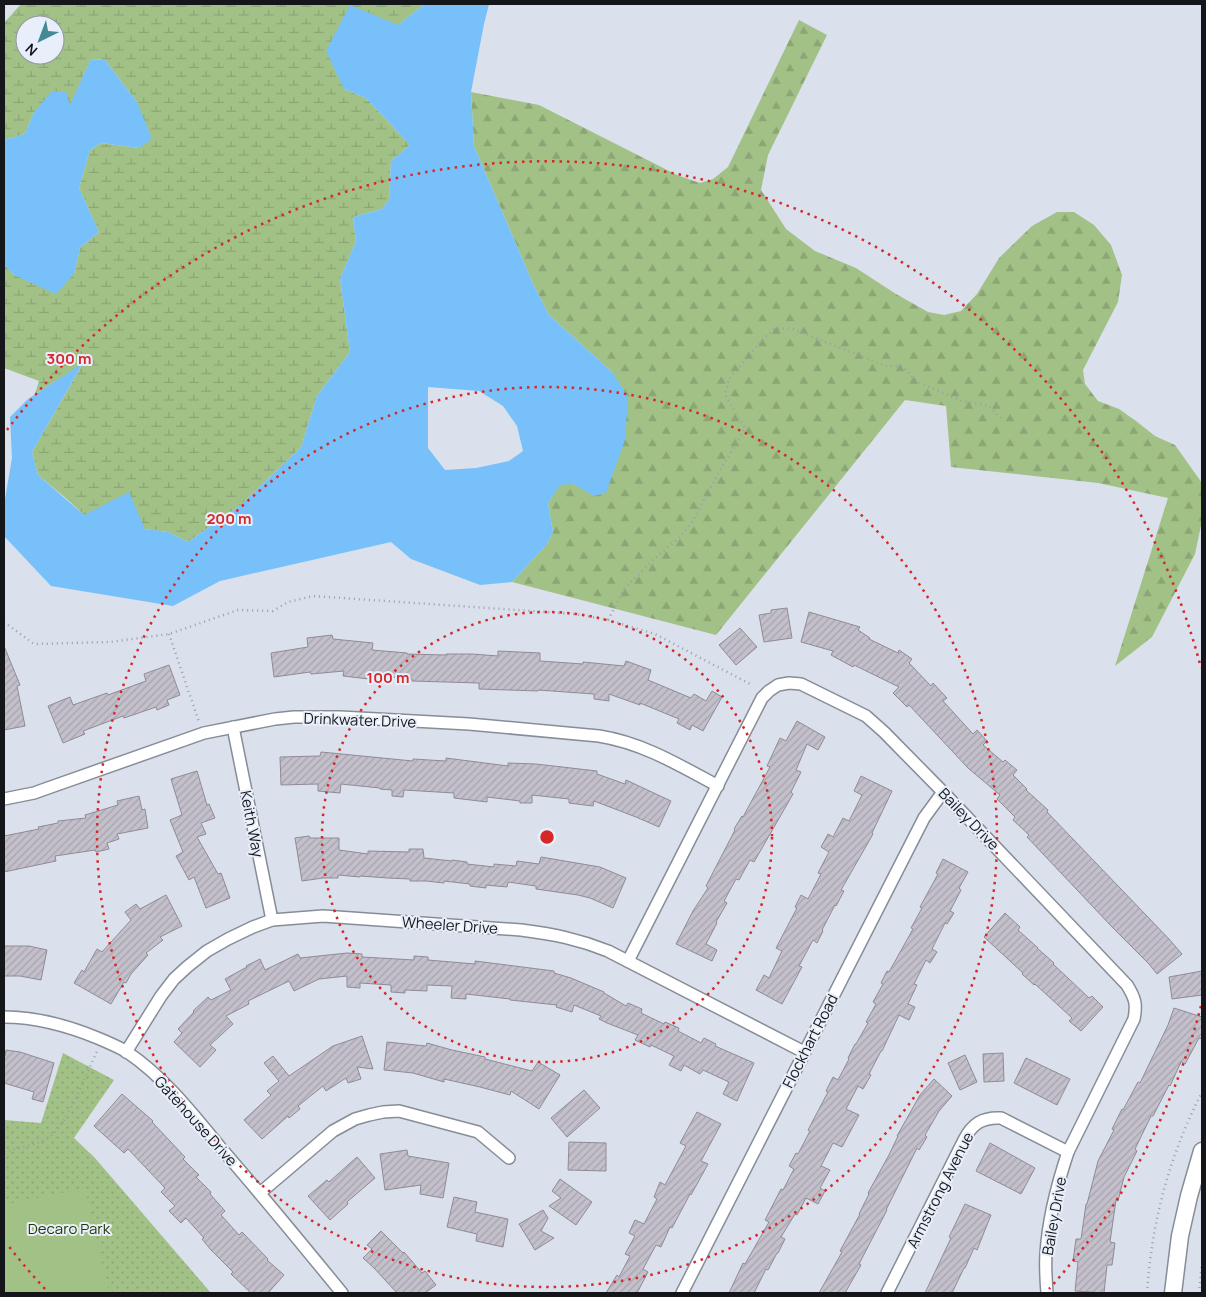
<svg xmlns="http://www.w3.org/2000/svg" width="1206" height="1297" font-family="Manrope,sans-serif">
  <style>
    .grass { fill: url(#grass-dots) }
    .forest { fill: url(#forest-firs) }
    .wetland { fill: url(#wetland-marsh); fill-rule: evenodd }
    .pitch { fill: #a2c187 }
    .water { fill: #77c0f9; fill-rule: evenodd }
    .building { fill: url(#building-hatch); stroke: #8f8b96 }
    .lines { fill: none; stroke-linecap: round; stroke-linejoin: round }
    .minor-casing { stroke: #868d97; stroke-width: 14 }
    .secondary-casing { stroke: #868d97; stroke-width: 19 }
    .path { stroke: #9a9fa8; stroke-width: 2.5; stroke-dasharray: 1 4; stroke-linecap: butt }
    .minor { stroke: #fff; stroke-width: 11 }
    .secondary { stroke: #fff; stroke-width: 16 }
    .ring { fill: none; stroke: #d62828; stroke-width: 2.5; stroke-dasharray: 2.5 5 }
    .labels { text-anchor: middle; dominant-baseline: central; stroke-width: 4; stroke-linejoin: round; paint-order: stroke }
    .street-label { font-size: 15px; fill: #14161a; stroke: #e8effa }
    .park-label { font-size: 15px; fill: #1e3700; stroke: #e8effa }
    .centre { fill: #d62828; stroke: #e8effa; stroke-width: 2.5 }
    .ring-label { font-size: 15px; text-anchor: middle; font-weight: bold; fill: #d62828; stroke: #e8effa; stroke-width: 4; stroke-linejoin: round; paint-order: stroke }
  </style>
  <defs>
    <pattern id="grass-dots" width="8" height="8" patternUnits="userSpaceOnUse" patternTransform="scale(1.25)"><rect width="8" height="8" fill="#a2c187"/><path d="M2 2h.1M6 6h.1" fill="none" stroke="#8ba574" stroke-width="1.8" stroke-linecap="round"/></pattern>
    <pattern id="forest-firs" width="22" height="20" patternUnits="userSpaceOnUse" patternTransform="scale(1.25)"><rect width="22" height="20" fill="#a2c187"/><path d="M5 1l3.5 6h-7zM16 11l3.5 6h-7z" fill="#8ba574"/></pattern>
    <pattern id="wetland-marsh" width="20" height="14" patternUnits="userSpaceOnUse" patternTransform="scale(1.25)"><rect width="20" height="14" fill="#a2c187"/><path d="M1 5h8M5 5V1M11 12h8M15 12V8" fill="none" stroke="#8ba574"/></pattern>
    <pattern id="building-hatch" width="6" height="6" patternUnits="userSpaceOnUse" patternTransform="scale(1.25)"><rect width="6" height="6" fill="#c4c0cb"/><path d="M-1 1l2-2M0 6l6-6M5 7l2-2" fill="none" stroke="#a8a4ae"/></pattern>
  </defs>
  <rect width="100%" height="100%" fill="#dae1ec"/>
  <path class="grass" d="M63 1053 114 1080 74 1138 95 1158 211 1293H4V1120L41 1123Z"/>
  <path class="forest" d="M799 20 827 35 768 155 761 190 786 229 815 251 856 268 896 294 928 312 944 315 961 311 977 294 999 258 1032 226 1057 212H1074L1094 225 1111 245 1122 275 1118 302 1083 370 1085 384 1098 401 1119 409 1136 421 1155 436 1175 445 1202 483V521L1195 554 1152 637 1115 666 1168 498 1098 483 951 467 946 406 905 400 716 635 512 582 547 544 553 532 548 503 560 484H573L594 495 613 373 549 315 534 286 474 146 471 92 539 105 677 175 700 183 713 179 728 167Z"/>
  <path class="wetland" d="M21 4H425L398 25 344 89 366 98 410 145 391 161 389 200 382 209 353 217 356 241 340 279 350 352 317 396 301 447 242 504 188 542 168 532 145 529 84 515 68 500 38 475 32 452 82 365 35 394 39 381 4 368V264L14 275 74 274 80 248 99 232 79 188 90 150 101 143 139 148 137 102 105 60 91 59 70 106 34 112 25 134 4 140V23ZM25 25H55V55H25Z"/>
  <path class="pitch" d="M85 1188 109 1293H6L4 1285V1205Z"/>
  <g class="water">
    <path d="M425 4H489L484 24 471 92 474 146 534 286 549 315 613 373 628 397 625 440 606 493 594 496 573 484 560 485 548 503 553 532 547 544 512 582 480 585 411 559 391 542 220 581 173 606 51 586 4 536V505L12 458 10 417 28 399 83 363 32 452 38 475 84 515 129 492 145 529 168 532 188 542 242 504 301 447 317 396 350 352 340 279 356 241 353 217 382 209 389 200 391 161 410 145 366 98 344 89 326 51 350 5 398 25ZM428 387 479 391 503 406 517 426 523 451 509 461 476 468 445 470 428 448Z"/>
    <path d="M91 59 105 60 137 102 152 139 139 148 101 143 90 150 79 188 99 232 80 248 74 274 56 294 14 275 4 264V140L25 134 34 112 52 91 66 92 70 105Z"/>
  </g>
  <g class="building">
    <path d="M787 608 792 638 764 642 759 615 771 613V610Z"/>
    <path d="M809 612 860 627 858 630 870 638 869 639 898 653 899 650 912 659 909 663 931 686 933 683 947 698 943 701 973 734 977 730 987 741 983 745 1003 762 1005 760 1017 770 1013 775 1027 789 1026 790 1048 810 1047 812 1169 939 1182 954 1157 974 1149 964 1113 928 1027 837 1029 835 1013 820 1015 817 997 799 1000 795 968 768 909 705 907 707 893 693 899 687 854 665 853 667 831 655 833 651 801 642Z"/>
    <path d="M740 628 757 647 736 665 719 645Z"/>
    <path d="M332 635 333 639 373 643 372 650 407 653V654L446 655V654H472L498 656V651L540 653V661L583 664V662L624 666 626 661 651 670 648 680 691 698 694 694 706 701 712 691 722 697 703 731 692 725 690 730 677 723 679 719 640 703V705L609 694V701L594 699V694L538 690V691L479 689V683L412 681V679L370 675 369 679 343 676 344 671 311 674 310 672 274 677 271 653 308 647 307 638Z"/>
    <path d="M4 646 20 685 17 686 25 726 4 730Z"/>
    <path d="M169 665 180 695 167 700 169 705 157 710 156 707 124 718 123 716 83 731 85 734 63 743 48 706 70 697 73 705 107 693 108 695 146 681 144 674Z"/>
    <path d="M797 721 825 737 818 750 807 744 796 770 801 772 791 792 793 794 754 862 750 860 739 880 736 879 724 901 727 903 716 922 717 923 706 944 717 950 712 961 676 944 693 911 708 888 706 886 735 830 734 829 742 816 743 817 770 767 767 766 780 738 786 741Z"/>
    <path d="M321 752 413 761V759L446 761V758L508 766V763L536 764 597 771V774L625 784 626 780 671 801 659 827 636 817 594 801 593 806 569 803V799L532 795V803H520V801L487 797V802L454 798V793L404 790 403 797 392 796V790L380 789V788L341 784 340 793 318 791V784L281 785 280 757 320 756Z"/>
    <path d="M197 771 207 805 209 804 215 818 201 823 206 834 197 837 218 874 221 873 230 898 206 908 194 877 189 880 176 856 183 852 170 820 182 815 171 779Z"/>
    <path d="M861 776 892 791 872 833 873 834 841 890 844 891 836 906 835 905 822 930 823 931 817 943 813 940 799 966 802 967 782 1004 756 990 764 975 769 978 782 951 776 948 797 908 795 907 801 895 808 899 821 874 818 873 829 852 821 847 828 834 833 837 843 818 849 821 862 795 854 791Z"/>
    <path d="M139 796 142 810 145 809 148 828 117 834 119 839 107 843 109 849 96 852 95 850 55 856 56 861 4 872V836L39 829 38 827 58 823V821L86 818 85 815 118 805 117 801Z"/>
    <path d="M309 836 310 838H339V850L368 854V851L409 852V849H423L424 858 452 861V860L467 862V864L494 867V864L516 866 517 861 539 864 541 857 600 867 626 878 613 908 590 898 578 895 536 889V886L508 882 507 887 486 885V888L470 886V884L444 881V883L426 881H410V879L388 878 360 876V877L338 875V878H323L302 881 295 838Z"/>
    <path d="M943 859 968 872 959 888 961 890 950 911 954 913 947 924 945 923 932 949 937 952 930 963 926 960 914 984 917 985 908 1004 915 1007 909 1020 899 1015 882 1051H881L869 1074 871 1075 863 1089 858 1086 846 1109 859 1115 842 1147 833 1143 821 1166 830 1170 820 1188 825 1191 818 1204 806 1198 797 1215 795 1214 781 1237 785 1239 778 1253H777L768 1270 766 1269 754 1293H729L743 1263 745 1264 769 1222 765 1220 781 1189 783 1190 794 1169 789 1166 796 1153 798 1154 810 1131 808 1130 828 1092 826 1091 833 1077 838 1080 849 1059 848 1058 855 1044H856L868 1023 866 1022 876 1004 873 1002 883 984 881 983 887 971 889 972 913 929 911 928 922 908 920 907 938 874 936 873Z"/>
    <path d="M166 895 182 926 160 937 163 940 146 953 148 955 131 974 126 983 124 982 111 1004 74 983 82 970 84 972 97 949 102 952 131 920 125 912 136 904 140 909Z"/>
    <path d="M1005 913 1020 927 1018 930 1038 948H1037L1054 963 1053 964 1069 979 1089 998 1092 996 1103 1007 1081 1031 1069 1021 1072 1018 1035 984 1034 985 1022 974 1023 973 984 937Z"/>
    <path d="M4 946H29L47 950 41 980 20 976H4Z"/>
    <path d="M347 953 362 954V957L397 959 414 960V956L428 957V960L475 964V961L554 971V973L571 978 604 992V993L626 1006 628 1003 642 1009 641 1013 664 1024 665 1022 679 1028 678 1031 701 1043 704 1038 716 1044 715 1046 754 1063 737 1101 723 1094 729 1082 703 1070 700 1074 684 1065 681 1071 669 1065 674 1056 651 1045 650 1047 635 1040 638 1035 607 1023 599 1019 601 1016 574 1005 572 1012 556 1007 557 1005 510 1000V999L466 994V999L451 998 452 986 427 985V991L405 990V993L391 992V985L360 983V988L347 987V976L319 979 294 991 289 981 248 1001 249 1004 226 1016 233 1024 210 1045 216 1050 200 1067 174 1042 182 1033 178 1029 194 1012 193 1011 208 997 211 1000 231 990 225 979 247 967 246 966 260 959 265 970 298 954 300 958Z"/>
    <path d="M1202 971V995L1172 999 1169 977Z"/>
    <path d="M1174 1008 1202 1017V1039L1199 1038 1185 1064 1181 1062 1170 1086 1169 1085 1153 1116H1151L1135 1149 1137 1151 1124 1177 1118 1201 1116 1200 1110 1242 1115 1243 1112 1265H1107L1104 1293 1075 1291 1078 1262 1073 1261 1076 1239H1081L1086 1204H1087L1098 1161 1114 1130 1112 1129 1122 1109 1123 1110 1138 1082 1140 1083 1168 1025Z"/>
    <path d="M362 1036 373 1069 357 1067 361 1079 348 1083 346 1078 326 1091 323 1086 298 1106 300 1109 289 1118 288 1116 262 1139 244 1120 271 1095 267 1091 279 1081 264 1063 273 1056 289 1076 333 1046Z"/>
    <path d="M387 1042 426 1046 427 1043 452 1050 485 1057V1059L532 1071 538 1062 560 1075 539 1109 511 1091 510 1095 480 1087 444 1079V1082L413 1073 384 1070Z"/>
    <path d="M6 1050 20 1052 54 1063 43 1102 32 1099 34 1092 4 1083V1056H5Z"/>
    <path d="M1003 1053 1004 1081 984 1082 983 1054Z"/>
    <path d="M965 1055 977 1082 960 1090 948 1063Z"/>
    <path d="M1026 1058 1070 1079 1057 1105 1014 1083Z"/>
    <path d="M934 1079 952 1096 939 1111 925 1135 927 1137 919 1150 917 1148 886 1210H887L859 1264 861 1265 845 1293H819L842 1252 840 1251 860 1214H859L869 1194 868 1193 889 1155 898 1136H897L920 1095Z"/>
    <path d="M584 1090 600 1108 567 1137 551 1118Z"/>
    <path d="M122 1094 153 1121 152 1122 185 1157 183 1159 199 1175 196 1177 211 1192 210 1194 225 1211 221 1215 239 1235 242 1232 268 1259 267 1260 284 1275 268 1293H251L231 1274 233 1272 211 1250 202 1239 204 1238 186 1218 181 1223 169 1211 175 1206 161 1192 165 1188 128 1149 124 1153 94 1126Z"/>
    <path d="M697 1112 721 1124 701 1161 708 1164 691 1195 690 1194 672 1228 670 1227 661 1247 656 1245 643 1269 648 1272 637 1293H606L617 1275 619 1277 630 1256 625 1254 635 1236 629 1233 635 1220 644 1224 657 1199 654 1197 660 1182 665 1185 686 1146 680 1143Z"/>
    <path d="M569 1142 606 1143V1171L568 1170Z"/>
    <path d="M990 1143 1035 1168 1021 1194 976 1171Z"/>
    <path d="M407 1150 408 1156 449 1163 443 1198 420 1194 421 1185 385 1190 380 1154Z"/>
    <path d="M357 1157 375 1178 347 1202 348 1204 330 1220 308 1196 327 1180 329 1182Z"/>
    <path d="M560 1179 592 1202 576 1225 549 1206 561 1198 552 1191Z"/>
    <path d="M454 1197 477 1202 475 1212 508 1219 503 1247 476 1241 477 1234 447 1227Z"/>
    <path d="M965 1204 991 1215 977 1250 974 1248 965 1268H964L952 1293H925L951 1238 949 1237Z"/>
    <path d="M543 1210 548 1218 541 1231 554 1238 535 1250 519 1224Z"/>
    <path d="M381 1231 403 1253 404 1252 422 1273 425 1271 436 1285 425 1293H397L374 1268 363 1258 372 1249 367 1245Z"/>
  </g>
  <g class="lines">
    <defs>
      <g id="minor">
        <path d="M233 727 272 920"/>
        <path d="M4 799 34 793 48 788 204 733 275 719 294 717H340L469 724 599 736C643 743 679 765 718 786"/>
        <path d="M628 961 762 698 769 691 778 685 789 683 801 684 866 716 884 732 943 792 1127 985C1135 998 1137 1004 1134 1019L1068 1152C1057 1185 1048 1219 1046 1254 1045 1267 1046 1280 1047 1293"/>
        <path d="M4 1017C37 1017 69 1026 100 1039 109 1043 119 1047 127 1052 164 1077 192 1113 220 1147 262 1195 302 1244 342 1293"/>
        <path d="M126 1052 161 996 174 979 187 967 207 951 228 939 253 927 272 920 323 916 521 930C553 934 578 939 608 951L804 1052"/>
        <path d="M260 1193 333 1131 355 1119 369 1115 383 1112 399 1111 478 1132 509 1158"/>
        <path d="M682 1293 924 818 943 792"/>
        <path d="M887 1293 964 1140C972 1124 982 1117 1001 1118L1068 1152"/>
      </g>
      <path id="secondary" d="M1173 1293 1180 1236 1189 1196 1202 1151"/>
    </defs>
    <use href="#minor" class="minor-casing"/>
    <use href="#secondary" class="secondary-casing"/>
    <g class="path">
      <path d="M4 8 7 4"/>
      <path d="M608 620 624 589 654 559 680 537 691 524 719 472 745 428 725 395 729 379 764 338 774 329 790 328 886 366H901L918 382 962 401 989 406 1002 419"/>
      <path d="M4 622 34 644 110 642 169 634 238 610 273 611 288 602 313 596 575 614 608 620 655 634 752 685"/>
      <path d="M169 634 199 722"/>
      <path d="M4 1152C19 1147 34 1146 48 1138 67 1126 87 1072 97 1051"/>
      <path d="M1147 1293C1152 1220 1169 1157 1202 1092"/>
      <path d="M1199 1293 1202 1263"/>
    </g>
    <use href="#minor" class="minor"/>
    <use href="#secondary" class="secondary"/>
  </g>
  <g class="ring">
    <circle cx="547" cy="837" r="225"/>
    <circle cx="547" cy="837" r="450"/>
    <path d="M1201 1006A676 676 0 0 1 1049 1289M45 1289A676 676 0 0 1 7 1244M7 430A676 676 0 0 1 1201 668"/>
  </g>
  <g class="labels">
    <g class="street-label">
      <text transform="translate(360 720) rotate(2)">Drinkwater Drive</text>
      <text transform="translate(969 819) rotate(46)">Bailey Drive</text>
      <text transform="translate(252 824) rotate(79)">Keith Way</text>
      <text transform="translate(450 925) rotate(4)">Wheeler Drive</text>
      <text transform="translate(810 1041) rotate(-63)">Flockhart Road</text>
      <text transform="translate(196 1121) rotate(48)">Gatehouse Drive</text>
      <text transform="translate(940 1190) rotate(-63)">Armstrong Avenue</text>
      <text transform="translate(1054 1216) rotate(-80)">Bailey Drive</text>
    </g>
    <g class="park-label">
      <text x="69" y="1228">Decaro Park</text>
    </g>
  </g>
  <circle cx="547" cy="837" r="8" class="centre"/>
  <g class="ring-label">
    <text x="69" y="364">300 m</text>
    <text x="229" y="524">200 m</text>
    <text x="388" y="683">100 m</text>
  </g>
  <rect width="1206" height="1297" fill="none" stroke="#14161a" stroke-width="10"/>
  <g transform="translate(40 40) rotate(222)"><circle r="24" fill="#e8effa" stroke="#9398a0"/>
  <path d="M0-4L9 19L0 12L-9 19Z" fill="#448995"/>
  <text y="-8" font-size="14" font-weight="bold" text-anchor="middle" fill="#14161a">N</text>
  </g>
</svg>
